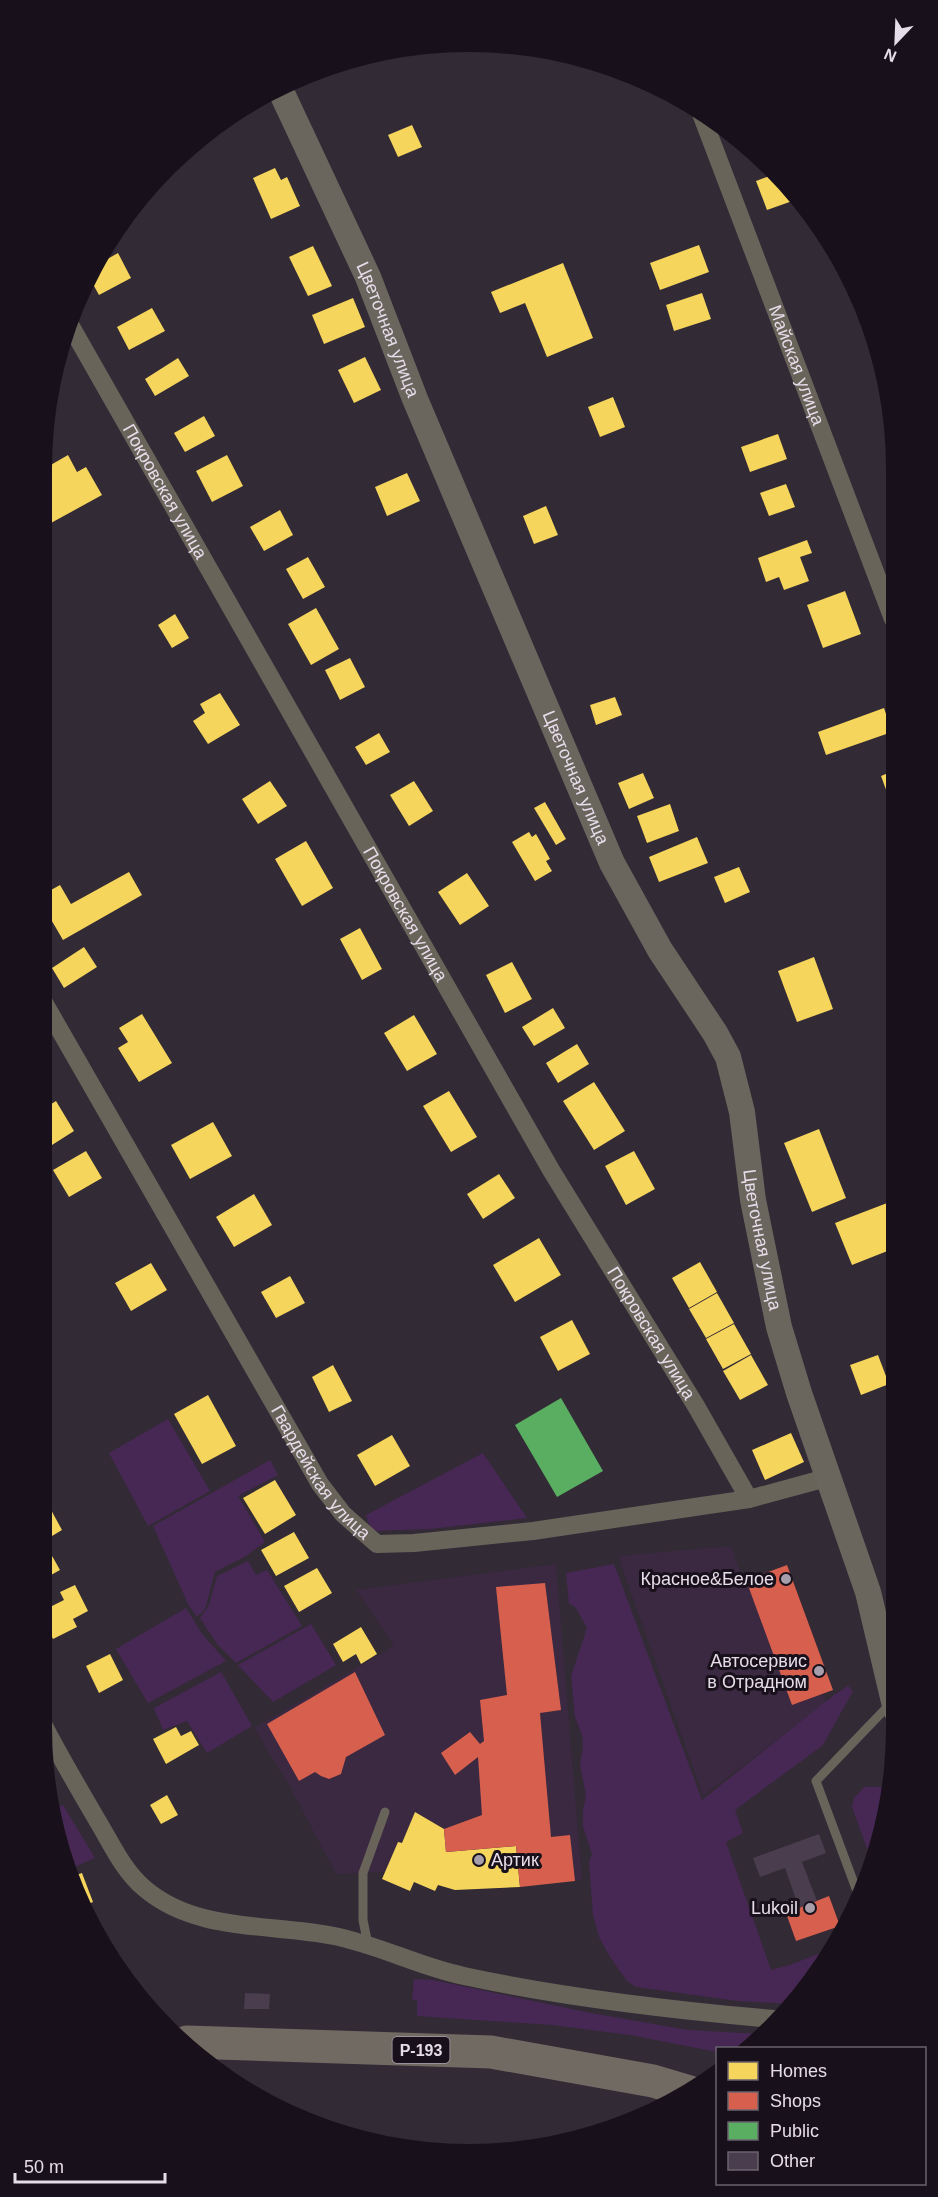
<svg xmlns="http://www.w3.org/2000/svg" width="938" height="2197" font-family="Helvetica,sans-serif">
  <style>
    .built { fill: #3a2941 }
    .green { fill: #472854 }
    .homes { fill: #f6d55c }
    .shops { fill: #d6604d }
    .public { fill: #5aae61 }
    .building { fill: #493d4e }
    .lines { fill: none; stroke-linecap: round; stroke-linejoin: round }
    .lane { stroke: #68645a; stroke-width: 9 }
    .street { stroke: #68645a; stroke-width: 18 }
    .secondary { stroke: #6a665e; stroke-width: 26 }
    .highway { stroke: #706a62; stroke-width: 33 }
    .poi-dot { fill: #a79eab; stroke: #18111b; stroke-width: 2 }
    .labels { text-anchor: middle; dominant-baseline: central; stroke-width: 6; stroke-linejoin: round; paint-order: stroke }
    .shield { fill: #18111b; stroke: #a8a0ac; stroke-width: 1.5 }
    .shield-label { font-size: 16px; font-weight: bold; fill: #e6ddea }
    .street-label { font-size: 18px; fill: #e6ddea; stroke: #18111b }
    .poi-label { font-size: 18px; fill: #e6ddea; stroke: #18111b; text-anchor: end }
  </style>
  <rect width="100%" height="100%" fill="#322a35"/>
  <g class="built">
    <path d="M731 1546 740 1573 827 1702 703 1796 618 1556Z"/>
    <path d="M556 1564 582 1880 385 1872 336 1874 289 1785 254 1728 394 1646 356 1590Z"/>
  </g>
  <g class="green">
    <path d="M168 1419 210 1491 148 1526 109 1453Z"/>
    <path d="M483 1453 527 1518 430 1529 371 1531 366 1515Z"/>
    <path d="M270 1460 278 1475 238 1496 265 1542 244 1557 215 1572 205 1609 197 1617 188 1604 153 1526Z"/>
    <path d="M248 1561 256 1575 267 1570 302 1626 236 1663 217 1644 200 1618 209 1605 217 1576Z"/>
    <path d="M614 1564 702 1800 834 1695 848 1686 853 1691 823 1745 735 1810 743 1833 726 1842 771 1970 790 1965 828 1950 808 1988 791 2004 738 2001 636 1987 627 1981 610 1957 599 1937 593 1915 589 1862 592 1854 583 1826V1811L586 1795 580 1765 583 1747 582 1735 575 1717 571 1676 587 1628 576 1608 569 1603 566 1573Z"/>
    <path d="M186 1608 202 1634 226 1661 148 1703 116 1649Z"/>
    <path d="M311 1624 336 1665 273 1702 238 1665Z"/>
    <path d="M221 1672 252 1726 207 1753 187 1721 163 1730 154 1708Z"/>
    <path d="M864 1787H885L886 1790 873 1865 852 1807 854 1798Z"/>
    <path d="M63 1805 95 1858 67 1870 55 1808Z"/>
    <path d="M414 1979 433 1980 591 2013 688 2030 759 2034 743 2048H718L717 2052 630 2035 552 2025 417 2016V2000H412Z"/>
  </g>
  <g class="homes">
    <path d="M412 125 422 147 398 157 388 135Z"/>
    <path d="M275 168 281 180 287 177 300 206 271 219 253 178Z"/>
    <path d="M775 174 790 188 798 199 767 210 756 181Z"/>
    <path d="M699 245 709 272 660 290 650 263Z"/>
    <path d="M313 246 332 286 308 296 289 257Z"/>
    <path d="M118 253 131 278 99 295 89 277 95 266Z"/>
    <path d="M563 263 593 338 547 357 525 303 500 313 491 292Z"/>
    <path d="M702 293 711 319 674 331 666 305Z"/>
    <path d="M353 298 365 327 324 344 312 315Z"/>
    <path d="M152 308 165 331 129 350 117 327Z"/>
    <path d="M365 357 381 390 354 403 338 370Z"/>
    <path d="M178 358 189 376 155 396 145 379Z"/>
    <path d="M613 397 625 427 600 437 588 407Z"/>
    <path d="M204 416 215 436 185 452 174 433Z"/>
    <path d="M778 434 787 459 750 472 741 447Z"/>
    <path d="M68 455 77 472 86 467 102 495 51 523 42 508V470Z"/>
    <path d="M227 455 243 486 212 502 196 471Z"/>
    <path d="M407 473 420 501 387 516 375 487Z"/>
    <path d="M786 484 795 507 769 516 760 493Z"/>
    <path d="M546 506 558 535 534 544 523 516Z"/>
    <path d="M280 510 293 535 264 551 250 527Z"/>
    <path d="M807 540 812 553 800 557 809 581 784 590 779 577 766 582 758 558Z"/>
    <path d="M308 557 325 587 303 599 286 569Z"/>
    <path d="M845 591 861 634 823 648 807 605Z"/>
    <path d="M316 608 339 649 311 665 288 624Z"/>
    <path d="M175 614 189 638 172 648 158 625Z"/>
    <path d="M350 658 365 687 340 700 325 670Z"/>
    <path d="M220 693 240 725 208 744 193 721 205 713 200 704Z"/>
    <path d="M615 697 622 715 596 725 590 705Z"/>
    <path d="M884 708 892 732 826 755 818 732Z"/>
    <path d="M379 733 390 752 366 765 355 747Z"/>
    <path d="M893 771V802L891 803 881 776Z"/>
    <path d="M643 773 654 798 629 809 618 783Z"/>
    <path d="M270 781 287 806 258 824 242 799Z"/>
    <path d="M414 781 433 811 409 826 390 795Z"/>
    <path d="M545 802 566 839 556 845 534 808Z"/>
    <path d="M670 804 679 831 647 843 637 816Z"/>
    <path d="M529 832 532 837 536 834 550 859 546 861 552 871 535 881 512 842Z"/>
    <path d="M697 837 708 863 659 882 649 857Z"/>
    <path d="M306 841 333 888 302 906 275 859Z"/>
    <path d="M739 867 750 892 725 903 714 877Z"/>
    <path d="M129 872 142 895 63 940 42 904V895L60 885 71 904Z"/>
    <path d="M467 873 489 906 460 925 438 892Z"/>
    <path d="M360 928 382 969 362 980 340 939Z"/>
    <path d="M84 947 97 967 64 988 52 968Z"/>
    <path d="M814 957 833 1009 797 1022 778 971Z"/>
    <path d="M512 962 532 999 505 1013 486 975Z"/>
    <path d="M553 1008 565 1028 534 1046 522 1027Z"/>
    <path d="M142 1014 172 1063 139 1082 118 1048 128 1042 119 1028Z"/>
    <path d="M414 1015 437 1054 407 1071 384 1033Z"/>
    <path d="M577 1044 589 1064 558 1083 546 1063Z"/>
    <path d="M594 1082 625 1131 594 1150 563 1101Z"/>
    <path d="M449 1091 477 1137 451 1152 423 1106Z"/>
    <path d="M56 1101 74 1131 52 1145 42 1127V1110Z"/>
    <path d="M213 1122 232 1156 190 1179 171 1145Z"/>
    <path d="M819 1129 846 1198 812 1212 784 1143Z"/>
    <path d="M86 1151 102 1178 69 1197 53 1170Z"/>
    <path d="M634 1151 655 1189 626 1205 605 1166Z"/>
    <path d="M499 1174 515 1198 483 1219 467 1194Z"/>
    <path d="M254 1194 272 1225 234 1247 216 1217Z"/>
    <path d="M895 1200V1248L852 1265 835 1223Z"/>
    <path d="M539 1238 561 1275 515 1302 493 1265Z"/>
    <path d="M700 1262 717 1292 689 1308 672 1278Z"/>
    <path d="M151 1263 167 1290 131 1311 115 1283Z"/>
    <path d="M290 1276 305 1303 276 1318 261 1292Z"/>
    <path d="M717 1293 734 1323 706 1338 689 1309Z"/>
    <path d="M572 1320 590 1354 558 1371 540 1337Z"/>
    <path d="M734 1324 751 1354 723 1369 706 1339Z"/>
    <path d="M751 1355 768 1385 740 1400 723 1371Z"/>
    <path d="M878 1355 889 1384 861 1395 850 1365Z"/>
    <path d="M333 1365 352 1401 329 1412 312 1377Z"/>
    <path d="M208 1395 236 1446 202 1464 174 1414Z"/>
    <path d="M791 1433 804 1462 765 1480 752 1450Z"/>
    <path d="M392 1435 410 1466 375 1486 357 1455Z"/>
    <path d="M275 1480 296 1515 265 1534 243 1498Z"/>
    <path d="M50 1508 62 1530 42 1542V1512Z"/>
    <path d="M294 1532 309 1558 276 1576 261 1550Z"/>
    <path d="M47 1547 60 1570 42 1580V1550Z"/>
    <path d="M317 1568 332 1593 299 1612 284 1586Z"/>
    <path d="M75 1585 88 1611 73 1619 77 1627 53 1639 42 1617V1611L64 1600 60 1592Z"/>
    <path d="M361 1627 377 1654 361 1664 356 1654 343 1662 333 1644Z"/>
    <path d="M110 1654 123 1680 99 1693 86 1666Z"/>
    <path d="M176 1727 181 1736 191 1731 199 1745 166 1764 153 1739Z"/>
    <path d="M167 1795 178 1815 161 1824 150 1805Z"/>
    <path d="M415 1812 444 1829 446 1852 516 1846 520 1887 455 1890 438 1885 435 1891 414 1882 410 1891 382 1879 398 1842 402 1843Z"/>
    <path d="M82 1873 93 1902 83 1906 70 1877Z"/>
  </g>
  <g class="shops">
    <path d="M787 1565 833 1690 792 1705 746 1580Z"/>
    <path d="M545 1583 561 1710 540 1713 551 1837 570 1835 575 1881 520 1887 516 1846 446 1852 444 1829 482 1815 478 1757 455 1775 441 1753 470 1732 480 1744 484 1741 480 1700 507 1695 496 1587Z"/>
    <path d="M355 1672 385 1735 346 1757 341 1774 329 1779 321 1776 315 1772 299 1781 267 1724Z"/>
    <path d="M829 1896 840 1926 796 1941 786 1913Z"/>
  </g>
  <path class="public" d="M561 1398 603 1471 557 1497 515 1425Z"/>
  <g class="building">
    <path d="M819 1834 826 1853 802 1862 817 1901 799 1908 785 1868 760 1877 753 1858Z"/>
    <path d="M245 1993 270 1994 269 2009H244Z"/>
  </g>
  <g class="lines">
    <g class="lane">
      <path d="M858 1894 816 1781 890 1704"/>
      <path d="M368 1945 363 1920V1873L385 1812"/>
    </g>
    <g class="street">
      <path id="s1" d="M700 111 893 619"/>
      <path id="s2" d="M69 323 551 1170 696 1406 749 1499"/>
      <path id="s3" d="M42 999 320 1484 343 1514 377 1544 414 1543 533 1531 749 1499 830 1477"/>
      <path d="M42 1722C60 1757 80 1791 100 1825 113 1847 124 1871 144 1888 196 1933 271 1923 334 1936 379 1945 420 1967 464 1976 566 1998 670 2010 774 2019"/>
    </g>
    <path class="secondary" id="s4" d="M279 87 368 277 415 399 612 863 660 950 715 1033 728 1057 742 1112 753 1200 779 1327 799 1393 868 1592 896 1710"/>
    <path class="highway" d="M187 2042 491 2052 653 2081 690 2092"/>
  </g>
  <g class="poi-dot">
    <circle cx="786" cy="1579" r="6"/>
    <circle cx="819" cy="1671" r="6"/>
    <circle cx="479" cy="1860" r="6"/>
    <circle cx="810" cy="1908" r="6"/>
  </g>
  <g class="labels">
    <rect class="shield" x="392.5" y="2037" width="57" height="26" rx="4.5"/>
    <g class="shield-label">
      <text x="421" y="2050">Р-193</text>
    </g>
    <g class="street-label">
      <text stroke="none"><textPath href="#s4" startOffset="266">Цветочная улица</textPath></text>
      <text stroke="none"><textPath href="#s1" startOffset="272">Майская улица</textPath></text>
      <text stroke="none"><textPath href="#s2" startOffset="194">Покровская улица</textPath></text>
      <text stroke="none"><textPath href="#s4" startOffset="752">Цветочная улица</textPath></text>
      <text stroke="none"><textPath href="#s2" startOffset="680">Покровская улица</textPath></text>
      <text stroke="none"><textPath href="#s4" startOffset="1257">Цветочная улица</textPath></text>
      <text stroke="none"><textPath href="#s2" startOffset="1166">Покровская улица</textPath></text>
      <text stroke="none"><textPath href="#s3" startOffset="550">Гвардейская улица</textPath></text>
    </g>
    <g class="poi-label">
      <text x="774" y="1579">Красное&amp;Белое</text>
      <text x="807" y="1661">Автосервис<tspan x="807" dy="21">в Отрадном</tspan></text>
      <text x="491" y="1860" text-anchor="start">Артик</text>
      <text x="798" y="1908">Lukoil</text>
    </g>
  </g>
  <path d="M0 0H938V2197H0ZM468 52H470A416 416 0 0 1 886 468V1728A416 416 0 0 1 470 2144H468A416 416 0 0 1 52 1728V468A416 416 0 0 1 468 52Z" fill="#18111b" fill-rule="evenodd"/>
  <rect x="716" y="2047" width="210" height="138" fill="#18111b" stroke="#6a636e" stroke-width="1.5"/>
  <rect x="728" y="2062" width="30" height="18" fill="#f6d55c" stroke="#6a636e" stroke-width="1.5"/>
  <text x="770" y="2077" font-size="18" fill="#e6ddea">Homes</text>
  <rect x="728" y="2092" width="30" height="18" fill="#d6604d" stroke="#6a636e" stroke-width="1.5"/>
  <text x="770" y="2107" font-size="18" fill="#e6ddea">Shops</text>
  <rect x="728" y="2122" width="30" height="18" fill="#5aae61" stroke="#6a636e" stroke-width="1.5"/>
  <text x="770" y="2137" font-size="18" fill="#e6ddea">Public</text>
  <rect x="728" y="2152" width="30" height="18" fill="#493d4e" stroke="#6a636e" stroke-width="1.5"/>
  <text x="770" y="2167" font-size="18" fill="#e6ddea">Other</text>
  <g transform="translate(896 42) rotate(203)" stroke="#18111b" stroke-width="4.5" paint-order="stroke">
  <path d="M0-4.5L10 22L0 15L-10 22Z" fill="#e6ddea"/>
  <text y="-9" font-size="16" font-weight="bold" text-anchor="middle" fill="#e6ddea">N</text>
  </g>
  <path d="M15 2173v9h150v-9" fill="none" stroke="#e6ddea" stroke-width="3"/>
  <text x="24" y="2173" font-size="18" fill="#e6ddea" stroke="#18111b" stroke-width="4.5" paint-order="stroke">50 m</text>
</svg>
